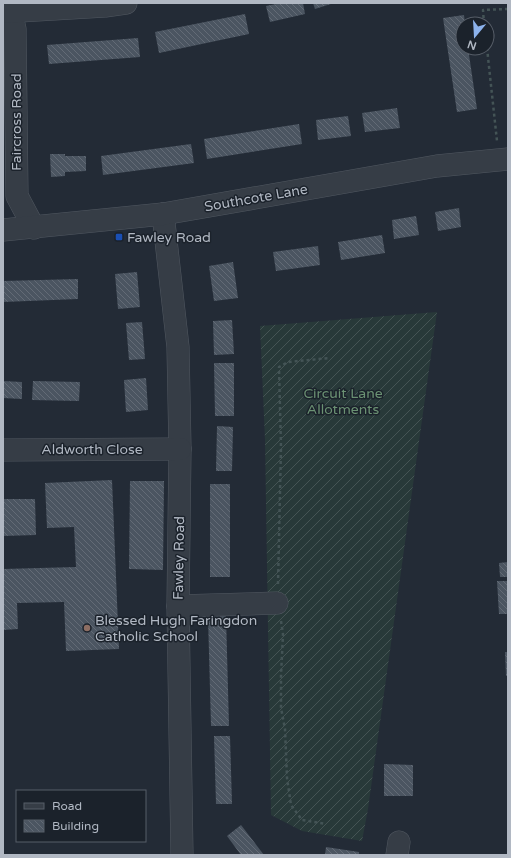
<svg xmlns="http://www.w3.org/2000/svg" width="511" height="858" font-family="'Varela Round',sans-serif">
  <style>
    .garden { fill: url(#garden-furrows) }
    .building { fill: url(#building-back-hatch) }
    .lines { fill: none; stroke-linecap: round; stroke-linejoin: round }
    .minor-casing { stroke: #515861; stroke-width: 23 }
    .path { stroke: #445456; stroke-width: 2.5; stroke-dasharray: 3 3; stroke-linecap: butt }
    .minor { stroke: #363d46; stroke-width: 22 }
    .transit-dot { fill: #1a4fb4; stroke: #1b222b; stroke-width: 1.5 }
    .education-dot { fill: #8d6e63; stroke: #1b222b; stroke-width: 1.5 }
    .labels { text-anchor: middle; dominant-baseline: central; stroke-width: 3; stroke-linejoin: round; paint-order: stroke }
    .street-label { font-size: 14px; fill: #b1b8c3; stroke: #1b222b }
    .poi-label { font-size: 14px; fill: #b1b8c3; stroke: #1b222b; text-anchor: start }
    .park-label { font-size: 14px; fill: #6b9173; stroke: #1b222b }
  </style>
  <defs>
    <pattern id="garden-furrows" width="10" height="10" patternUnits="userSpaceOnUse"><rect width="10" height="10" fill="#283939"/><path d="M-1 1l2-2M0 10L10 0M9 11l2-2" fill="none" stroke="#455454"/></pattern>
    <pattern id="building-back-hatch" width="6" height="6" patternUnits="userSpaceOnUse"><rect width="6" height="6" fill="#4b5561"/><path d="M-1 5l2 2M0 0l6 6M5-1l2 2" fill="none" stroke="#636b76"/></pattern>
  </defs>
  <rect width="100%" height="100%" fill="#232b36"/>
  <path class="garden" d="M437 312 368 809 362 841 302 831 271 815 265 440 260 326Z"/>
  <g class="building">
    <path d="M281 3H303L305 14 270 22 266 6Z"/>
    <path d="M313 3H334L315 9Z"/>
    <path d="M245 14 249 34 159 53 155 32Z"/>
    <path d="M464 15 465 24H463V48H468L477 109 457 112 443 18Z"/>
    <path d="M138 38 140 57 49 64 47 45Z"/>
    <path d="M397 108 400 128 365 132 362 113Z"/>
    <path d="M348 116 351 136 318 140 316 120Z"/>
    <path d="M299 124 302 144 207 159 204 139Z"/>
    <path d="M191 144 194 163 103 175 101 156Z"/>
    <path d="M50 154H65V156H86V171L65 172V176L51 177Z"/>
    <path d="M459 208 461 227 438 231 435 212Z"/>
    <path d="M416 216 419 235 394 239 392 220Z"/>
    <path d="M382 235 385 253 341 260 338 242Z"/>
    <path d="M318 246 320 265 276 271 273 252Z"/>
    <path d="M233 262 238 298 214 301 209 266Z"/>
    <path d="M137 272 140 307 118 309 115 274Z"/>
    <path d="M78 279V299L3 302V281Z"/>
    <path d="M232 320 234 354 214 355 213 321Z"/>
    <path d="M142 322 145 359 129 360 126 323Z"/>
    <path d="M214 363H234V416H215Z"/>
    <path d="M146 378 148 410 126 412 124 380Z"/>
    <path d="M3 381 22 382V399L3 398Z"/>
    <path d="M33 381 80 382 79 401 32 400Z"/>
    <path d="M217 426 233 427 232 471H216Z"/>
    <path d="M112 480 119 649 66 651 64 602 17 603 18 629 3 630V569L76 567 74 527 47 528 45 483Z"/>
    <path d="M130 481H164L163 570 129 569Z"/>
    <rect x="210" y="484" width="20" height="93"/>
    <path d="M3 499H35L36 535 3 536Z"/>
    <path d="M508 562V577H500L499 563Z"/>
    <path d="M497 581H508V614H499Z"/>
    <path d="M226 616 229 726H211L208 617Z"/>
    <path d="M505 652H508V676H506Z"/>
    <path d="M214 736H230L232 804H216Z"/>
    <path d="M384 764 413 765V796H384Z"/>
    <path d="M241 825 264 855H241L227 836Z"/>
    <path d="M326 847 359 852V855H325Z"/>
  </g>
  <g class="lines">
    <defs>
      <g id="minor">
        <path d="M9 3 15 29 17 196 34 228"/>
        <path d="M3 12 105 6 126 3"/>
        <path d="M163 214 178 347 180 449 178 606 182 855"/>
        <path d="M3 230 163 214 437 166 508 159"/>
        <path d="M3 450 180 449"/>
        <path d="M178 606 277 603"/>
        <path d="M397 855 399 842"/>
      </g>
    </defs>
    <use href="#minor" class="minor-casing"/>
    <g class="path">
      <path d="M484 24 483 10 508 9"/>
      <path d="M487 48 497 141"/>
      <path d="M278 584 281 447 279 367 288 362 330 358"/>
      <path d="M281 621 283 634 281 676V708L285 729 287 778 291 805 302 820 326 824"/>
    </g>
    <use href="#minor" class="minor"/>
  </g>
  <rect class="transit-dot" x="115" y="233" width="8" height="8" rx="2"/>
  <circle class="education-dot" cx="87" cy="628" r="4"/>
  <g class="labels">
    <g class="street-label">
      <text transform="translate(16 122) rotate(-90)">Faircross Road</text>
      <text transform="translate(256 198) rotate(-10)">Southcote Lane</text>
      <text x="92" y="449">Aldworth Close</text>
      <text transform="translate(179 558) rotate(-89)">Fawley Road</text>
    </g>
    <g class="poi-label">
      <text x="127" y="237">Fawley Road</text>
      <text x="95" y="620">Blessed Hugh Faringdon<tspan x="95" dy="16">Catholic School</tspan></text>
    </g>
    <g class="park-label">
      <text x="343" y="393">Circuit Lane<tspan x="343" dy="16">Allotments</tspan></text>
    </g>
  </g>
  <rect width="511" height="858" fill="none" stroke="#b1b8c3" stroke-width="8"/>
  <rect x="16" y="790" width="130" height="52" fill="#1b222b" stroke="#575e68"/>
  <rect x="24" y="803" width="20" height="6" fill="#363d46" stroke="#575e68"/>
  <text x="52" y="810" font-size="12" fill="#b1b8c3">Road</text>
  <rect x="24" y="820" width="20" height="12" fill="url(#building-back-hatch)" stroke="#575e68"/>
  <text x="52" y="830" font-size="12" fill="#b1b8c3">Building</text>
  <g transform="translate(475 36) rotate(198)"><circle r="19" fill="#1b222b" stroke="#575e68"/>
  <path d="M0-3L7 15L0 10L-7 15Z" fill="#8cb2ec"/>
  <text y="-6" font-size="11" font-weight="bold" text-anchor="middle" fill="#b1b8c3">N</text>
  </g>
</svg>
